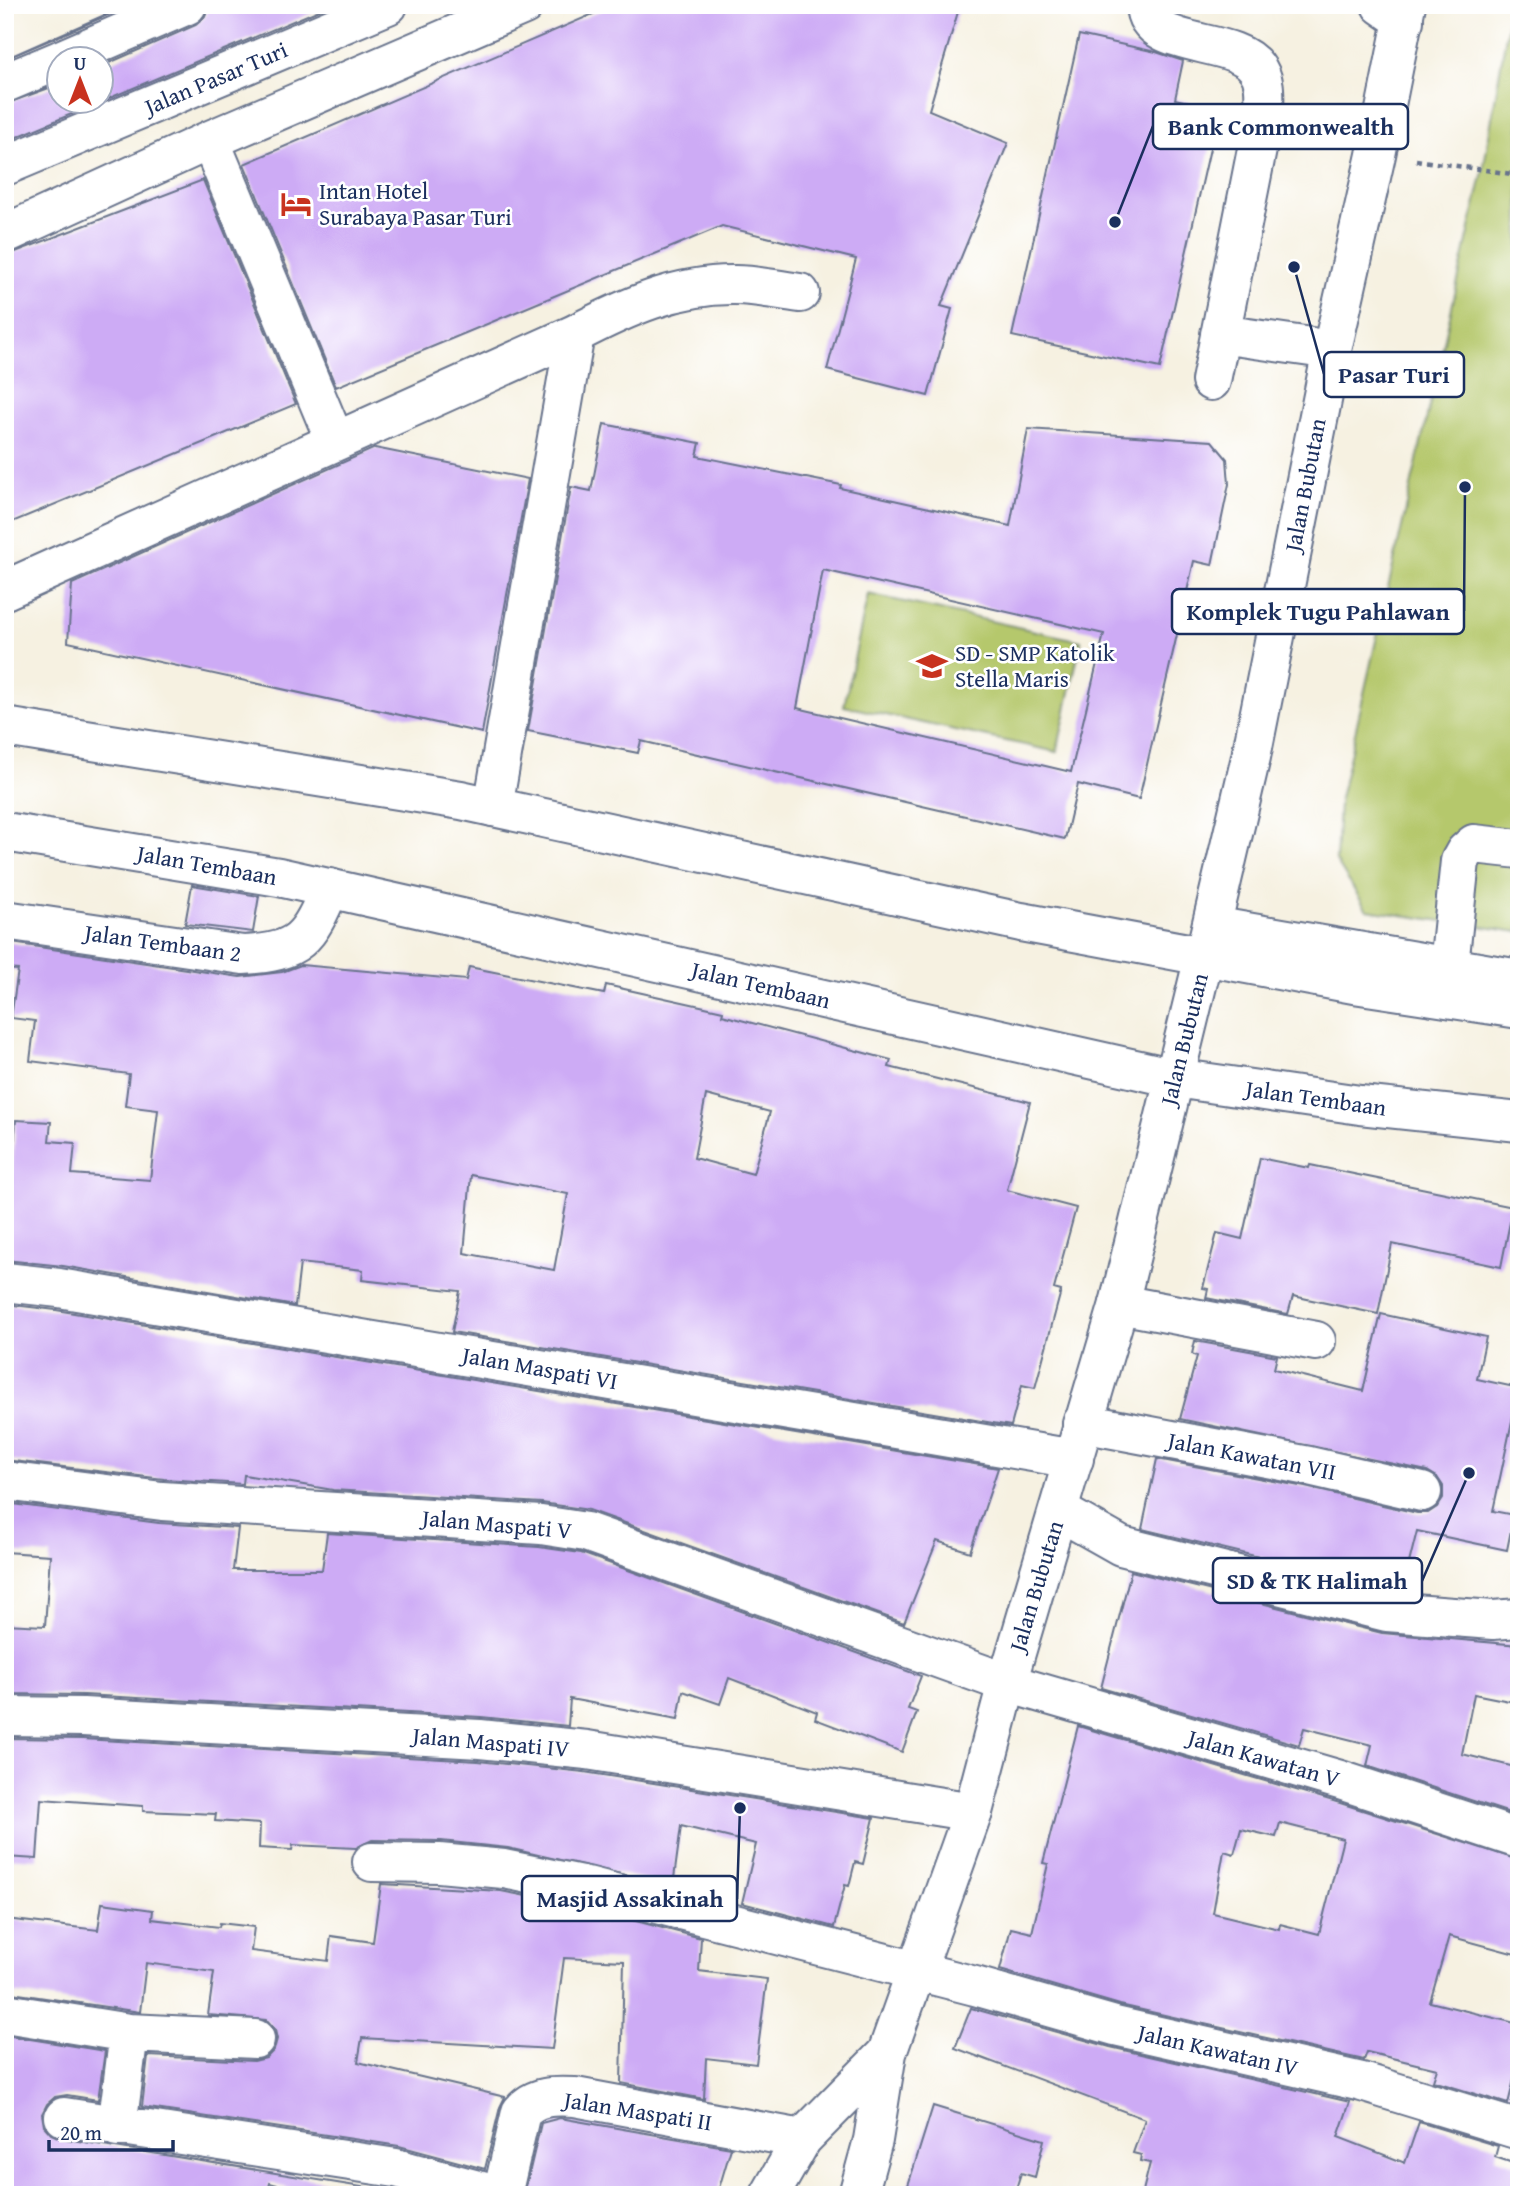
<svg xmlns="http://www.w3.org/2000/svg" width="1524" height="2200" font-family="'Gentium Book Plus',serif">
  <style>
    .green { fill: #b5c86c; stroke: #687c65; stroke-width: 2 }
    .building { fill: #cdabf5; fill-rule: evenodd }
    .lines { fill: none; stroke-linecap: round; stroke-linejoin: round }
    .minor-casing { stroke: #68738c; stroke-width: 42 }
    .major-casing { stroke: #68738c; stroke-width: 42 }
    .path { stroke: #68738c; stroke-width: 4.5; stroke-dasharray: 5 5; stroke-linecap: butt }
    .minor { stroke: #fff; stroke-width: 38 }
    .major { stroke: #fff; stroke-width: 38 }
    .labels { text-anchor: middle; stroke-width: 5; stroke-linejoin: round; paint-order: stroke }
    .street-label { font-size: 23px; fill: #1b2f5e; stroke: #fff }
    .poi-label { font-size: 23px; fill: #1b2f5e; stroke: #fff; text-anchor: start }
    .leader { fill: none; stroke: #1b2f5e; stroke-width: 2.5 }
    .callout-dot { fill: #1b2f5e; stroke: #fff; stroke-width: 2.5 }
    .callout { fill: #fff; stroke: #1b2f5e; stroke-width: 2.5 }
    .callout-label { font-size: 24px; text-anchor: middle; font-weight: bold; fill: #1b2f5e }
  </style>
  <rect width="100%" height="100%" fill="#fff"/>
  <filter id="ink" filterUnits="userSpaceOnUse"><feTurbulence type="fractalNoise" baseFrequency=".0143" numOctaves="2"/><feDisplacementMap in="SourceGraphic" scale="14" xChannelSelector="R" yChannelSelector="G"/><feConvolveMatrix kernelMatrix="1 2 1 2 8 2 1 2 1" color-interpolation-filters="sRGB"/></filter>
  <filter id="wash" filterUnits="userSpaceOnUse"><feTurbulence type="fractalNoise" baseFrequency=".00686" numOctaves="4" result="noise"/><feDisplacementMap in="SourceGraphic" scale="28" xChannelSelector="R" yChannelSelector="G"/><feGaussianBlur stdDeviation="1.57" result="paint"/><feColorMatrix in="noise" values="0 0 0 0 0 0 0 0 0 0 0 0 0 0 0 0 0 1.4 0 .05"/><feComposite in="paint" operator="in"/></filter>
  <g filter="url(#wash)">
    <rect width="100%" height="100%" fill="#f6f1e1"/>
    <!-- green -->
    <path class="green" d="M1511,5H1519V932L1367,910L1336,861L1339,803L1483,171Z
      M868,594L1081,641L1057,752L844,706Z"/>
    <g id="blocks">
      <!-- building -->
      <path class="building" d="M127,5H131L5,59Z
        M208,5H331L5,142V104L60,84V102H102V66L196,25L205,17Z
        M614,5H960L929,110L1008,143L941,306L952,309L928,396L827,370L856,259L722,226L336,387L244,164Z
        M1079,35L1156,52L1183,61L1175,99L1219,109L1160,368L1012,336Z
        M203,180L296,404L5,525V256Z
        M604,424L700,443L697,456L841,485L840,488L1010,526L1028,429L1212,441L1227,459L1229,484L1212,565L1194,561L1139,799L1078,784L1065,839L641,741L638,753L528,731L571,487L591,491ZM823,570L1104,634L1071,772L797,708Z
        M375,448L528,479L482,733L68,642L72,584Z
        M192,885L259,896L253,932L185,924Z
        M5,942L240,977L282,972L301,965L466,980L469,967L604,994L606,985L723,1011L722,1015L891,1060L889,1067L1030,1102L1007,1190L1076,1208L1054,1289L1061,1291L1035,1388L1022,1385L1011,1426L452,1332L460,1291L362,1280L363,1270L300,1263L295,1306L63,1266L5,1260L16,1120L51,1122L49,1141L75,1143L72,1174L150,1180L158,1110L125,1106L129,1074L30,1061L35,1021L11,1018L18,970L5,969ZM706,1095L770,1112L753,1174L694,1158ZM471,1175L568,1194L554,1270L464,1253Z
        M1260,1158L1309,1168L1310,1165L1513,1207L1501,1267L1392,1244L1378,1314L1293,1296L1288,1314L1206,1298L1208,1289L1203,1288L1217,1233L1242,1239Z
        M5,1304L56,1310L998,1468L970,1552L937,1541L904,1623L589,1510L542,1503L333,1490L244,1475L243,1484L164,1479L5,1460Z
        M1381,1314L1486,1337L1477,1379L1519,1388L1493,1511L1514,1515L1507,1550L1417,1531L1402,1591L1142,1529L1157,1459L1305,1487L1417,1513H1428L1437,1507L1443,1498V1486L1437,1477L1427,1471L1180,1419L1197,1356L1192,1354L1195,1341L1277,1356L1274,1369L1363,1391Z
        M5,1503L159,1523L238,1528L233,1570H322L327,1533L539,1547L581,1553L921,1676L908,1709L917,1712L902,1752L815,1719L817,1712L729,1678L720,1704L683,1691L678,1719L570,1699L568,1726L481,1717L84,1695L5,1694V1624L45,1626L50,1555L5,1552Z
        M1131,1571L1382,1633L1519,1645V1703L1474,1694L1462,1754L1519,1768V1816L1367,1766L1372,1745L1304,1728L1299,1745L1101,1688Z
        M1078,1726L1340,1803L1519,1860V1955L1449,1936L1430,2002L1519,2024V2059L1508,2104L1433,2081L1437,2069L1367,2052L1364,2060L1120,2005L1000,1970L1011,1928L1032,1933L1048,1864L1043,1863ZM1280,1823L1343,1839L1319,1934L1280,1924L1279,1929L1213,1913L1224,1851L1234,1854L1241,1829L1276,1837Z
        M5,1738L82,1739L478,1761L584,1772L874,1818L863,1864L855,1862L849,1886L845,1885L834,1927L742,1903L756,1844L681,1826L673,1886L508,1848L441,1841L372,1840L356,1848L293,1845L292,1850L259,1848L260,1824L215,1821L216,1814L143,1811V1806L41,1799L37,1859L5,1857Z
        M381,1884L501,1891L582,1907L701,1938L699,1971L767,1979L756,2064L706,2058L704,2099L621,2083L624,1961L564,1958L552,2049L362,2038L358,2062L505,2097L500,2107L485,2169L399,2146L142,2107L148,2056L254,2061L266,2058L274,2050L277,2039L275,2030L266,2020L208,2015L214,1972L146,1963L140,2012L5,1992V1919L98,1930L102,1903L153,1910L152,1919L219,1927L220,1923L254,1927L251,1951L328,1961L331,1936L373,1942Z
        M971,2008L1110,2047L1350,2102L1338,2137L1405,2163L1419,2122L1498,2146L1495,2157L1519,2165V2195H1142L1150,2163L1140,2161L1141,2155L1133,2153L1145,2119L955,2048Z
        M5,2035L105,2051L98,2100L67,2095L55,2097L47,2104L42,2114L44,2126L51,2134L60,2138L411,2195H313L270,2183L267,2195H5Z
        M933,2106L1044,2140L1035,2177L1021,2173L1014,2195H905Z
        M560,2118L731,2148L717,2195H524L541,2123Z"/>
    </g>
  </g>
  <g filter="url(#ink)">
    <use href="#blocks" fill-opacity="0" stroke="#68738c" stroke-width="2"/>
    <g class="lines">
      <!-- minor casing -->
      <g class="minor-casing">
        <path id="minor" d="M1145,5C1146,50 1234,36 1256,67C1267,81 1264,98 1264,114L1211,381
          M1381,5L1404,21
          M60,60L187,5
          M5,83L60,60
          M210,140L335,441
          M5,166L388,5
          M5,234L210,140L524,5
          M1220,334L1332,350
          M5,590L575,334C625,308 677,284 735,285C756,285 778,290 800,293
          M493,807L575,334
          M5,920L243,955C300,952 308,939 330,888
          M1212,926L1519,979
          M1446,994L1460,861L1465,852L1474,844L1519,849
          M5,1282L59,1288L1074,1459
          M1119,1304L1316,1341
          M1082,1423L1309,1466L1422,1492
          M5,1481L162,1501L541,1525L586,1532L1007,1683L1340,1780L1519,1839
          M1059,1511L1121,1546L1387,1612L1493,1620L1519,1618
          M5,1716L83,1717L480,1739L587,1750L973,1812
          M372,1862L439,1863L504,1869L587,1886L975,1986L1115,2026L1362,2082L1519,2130
          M5,2013L129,2033L255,2039
          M64,2117L396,2168L497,2195
          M117,2127L129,2033
          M502,2195L521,2112C535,2095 554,2096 575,2097L802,2139"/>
      </g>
      <!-- major casing -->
      <g class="major-casing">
        <path id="major" d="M5,727L461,800L1021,922L1354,984L1519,1009
          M5,832L279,877L1175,1078L1360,1105L1519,1122
          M770,2195L802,2139L887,2053L973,1812L1007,1683L1119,1304L1204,957L1251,757L1332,350L1376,155L1406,5
          M858,2195L873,2140L887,2053"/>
      </g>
      <!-- path -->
      <path class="path" d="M1416,160L1519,175"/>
      <!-- minor -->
      <use href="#minor" class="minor"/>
      <!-- major -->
      <use href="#major" class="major"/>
    </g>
  </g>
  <!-- icons -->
  <defs>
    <g id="hotel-bare" transform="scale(2.415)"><path d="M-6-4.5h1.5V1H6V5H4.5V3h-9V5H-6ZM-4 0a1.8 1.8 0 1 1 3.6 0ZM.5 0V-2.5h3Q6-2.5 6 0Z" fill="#c8321e" stroke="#fff" stroke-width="2.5" paint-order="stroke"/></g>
    <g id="school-bare" transform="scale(2.415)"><path d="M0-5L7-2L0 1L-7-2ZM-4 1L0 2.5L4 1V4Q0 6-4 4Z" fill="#c8321e" stroke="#fff" stroke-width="2.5" paint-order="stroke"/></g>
  </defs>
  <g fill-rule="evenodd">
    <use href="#hotel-bare" x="296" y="204"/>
    <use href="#school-bare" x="932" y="666"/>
  </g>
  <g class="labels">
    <!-- street labels -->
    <g class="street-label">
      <text transform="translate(216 78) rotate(-23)" y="8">Jalan Pasar Turi</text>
      <text transform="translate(1305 485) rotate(-79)" y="8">Jalan Bubutan</text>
      <text transform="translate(207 865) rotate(10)" y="8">Jalan Tembaan</text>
      <text transform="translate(163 943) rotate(8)" y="8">Jalan Tembaan 2</text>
      <text transform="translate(761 985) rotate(13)" y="8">Jalan Tembaan</text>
      <text transform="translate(1184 1039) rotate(-76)" y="8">Jalan Bubutan</text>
      <text transform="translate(1316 1098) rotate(8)" y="8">Jalan Tembaan</text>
      <text transform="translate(540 1368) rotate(10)" y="8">Jalan Maspati VI</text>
      <text transform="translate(1252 1456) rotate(11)" y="8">Jalan Kawatan VII</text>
      <text transform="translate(497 1524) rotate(5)" y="8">Jalan Maspati V</text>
      <text transform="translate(1036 1586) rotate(-73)" y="8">Jalan Bubutan</text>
      <text transform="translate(491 1742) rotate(5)" y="8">Jalan Maspati IV</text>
      <text transform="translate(1264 1758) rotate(16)" y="8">Jalan Kawatan V</text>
      <text transform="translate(1218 2050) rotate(13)" y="8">Jalan Kawatan IV</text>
      <text transform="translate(638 2111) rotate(9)" y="8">Jalan Maspati II</text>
    </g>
    <!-- poi labels -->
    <g class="poi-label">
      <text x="319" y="199">Intan Hotel<tspan x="319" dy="26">Surabaya Pasar Turi</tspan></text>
      <text x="955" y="661">SD - SMP Katolik<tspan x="955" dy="26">Stella Maris</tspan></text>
    </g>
  </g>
  <!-- callouts -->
  <path class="leader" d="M1115 222L1153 126M1294 267L1324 374M1465 487L1464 611M1469 1473L1422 1581M740 1808L737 1899"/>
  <g class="callout-dot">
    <circle cx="1115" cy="222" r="7"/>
    <circle cx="1294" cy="267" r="7"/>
    <circle cx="1465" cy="487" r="7"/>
    <circle cx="1469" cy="1473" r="7"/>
    <circle cx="740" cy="1808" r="7"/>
  </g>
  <g class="callout">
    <rect x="1153" y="104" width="255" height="45" rx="7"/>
    <rect x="1324" y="352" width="140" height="45" rx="7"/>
    <rect x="1172" y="589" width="292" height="45" rx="7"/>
    <rect x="1213" y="1558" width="209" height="45" rx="7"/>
    <rect x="522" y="1876" width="215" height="45" rx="7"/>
  </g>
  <g class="callout-label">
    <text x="1281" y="135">Bank Commonwealth</text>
    <text x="1394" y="383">Pasar Turi</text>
    <text x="1318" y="620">Komplek Tugu Pahlawan</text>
    <text x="1317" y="1589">SD &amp; TK Halimah</text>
    <text x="630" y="1907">Masjid Assakinah</text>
  </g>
  <!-- margin -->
  <rect width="1524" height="2200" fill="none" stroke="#fff" stroke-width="28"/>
  <!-- north arrow -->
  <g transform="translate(80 80)"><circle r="33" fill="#ffffff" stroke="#a4acbf" stroke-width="2"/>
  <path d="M0-5L12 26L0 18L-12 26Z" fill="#c8321e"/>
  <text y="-10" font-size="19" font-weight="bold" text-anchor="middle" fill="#1b2f5e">U</text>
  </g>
  <!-- scale -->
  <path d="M49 2140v10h124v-10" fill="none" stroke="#1b2f5e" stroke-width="3.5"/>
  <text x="60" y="2140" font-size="21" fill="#1b2f5e" stroke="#ffffff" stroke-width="5" paint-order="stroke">20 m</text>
</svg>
